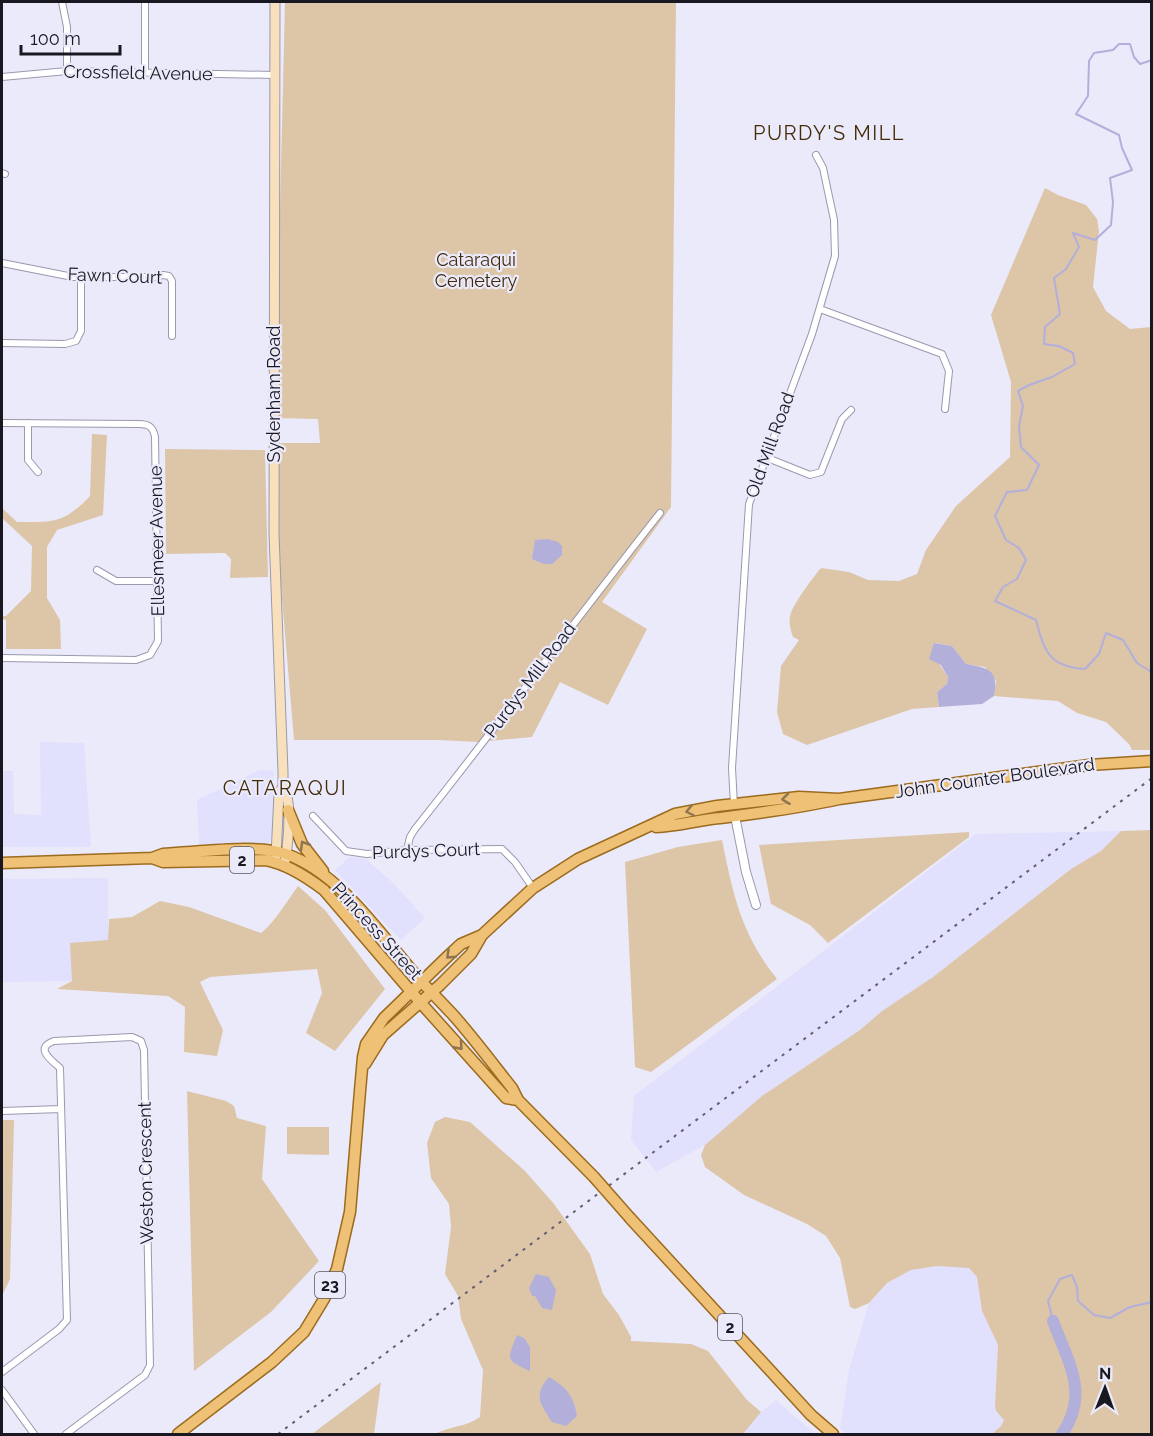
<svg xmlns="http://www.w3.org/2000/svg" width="1153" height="1436" font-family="Raleway,sans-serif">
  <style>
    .built { fill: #e1e0fd }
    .green { fill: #ddc5a8 }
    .water { fill: #b2afdb }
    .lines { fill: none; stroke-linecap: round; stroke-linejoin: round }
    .stream { stroke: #b2afdb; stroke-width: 2 }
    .river { stroke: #b2afdb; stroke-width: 12 }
    .minor-casing { stroke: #9a99ad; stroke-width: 8 }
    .tertiary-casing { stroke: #9a99ad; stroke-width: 10 }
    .secondary-casing { stroke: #9a99ad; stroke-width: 11 }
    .primary-casing { stroke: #9c6b1d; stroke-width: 13 }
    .minor { stroke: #fff; stroke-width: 6 }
    .tertiary { stroke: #fff; stroke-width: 8 }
    .secondary { stroke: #f7e0bb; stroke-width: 9 }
    .primary { stroke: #eec177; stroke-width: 10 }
    .rail { stroke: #605f6a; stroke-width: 2; stroke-dasharray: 3 6; stroke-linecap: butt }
    .primary-bridge-casing { stroke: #9c6b1d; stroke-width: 13; stroke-linecap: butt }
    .primary-bridge { stroke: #eec177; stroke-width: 10 }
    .oneway { stroke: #8e7550 }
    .labels { text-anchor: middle; stroke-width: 4.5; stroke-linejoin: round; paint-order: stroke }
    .shield { fill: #ebeafb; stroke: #585762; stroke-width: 1.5 }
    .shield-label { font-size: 16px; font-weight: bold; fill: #191820 }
    .street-label { font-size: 18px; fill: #191820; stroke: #ebeafb }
    .park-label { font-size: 18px; fill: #402a0a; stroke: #ebeafb }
    .neighbourhood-label { font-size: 20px; letter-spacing: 1.5px; fill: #442c08; stroke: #ebeafb }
  </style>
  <rect width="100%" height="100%" fill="#ebeafb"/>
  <!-- built -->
  <path class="built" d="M40,742L84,743L91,847H2V771H13L14,814L41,815Z
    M260,770L274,771L272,838L269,843L199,844L197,800Z
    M1121,831L1101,851L1071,869L933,977L882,1011L860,1030L762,1096L705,1145L656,1172L631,1140L634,1096L976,834Z
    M350,857L366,859L394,884L425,918L401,940L335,870Z
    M108,878V940L72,981L2,982V879Z
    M937,1266L969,1267L977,1277L982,1311L998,1345L995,1405L996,1412L1004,1420L1001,1426L992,1434H848L840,1429L849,1370L869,1303L887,1283L911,1270Z
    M776,1400L815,1434H743L761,1412Z"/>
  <!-- green -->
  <path class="green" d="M285,2H676L671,507L602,602L647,629L608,705L560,682L532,737L478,742L438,740H294L277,539L275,443H320L318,419L275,418Z
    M1045,188L1058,195L1086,205L1097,219L1099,231L1093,287L1106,311L1130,329L1151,327V750H1132L1129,744L1106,722L1077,713L1058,701L994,696L996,681L985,667L966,664L952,646L935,643L940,665L948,677L947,684L937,692L939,707L912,709L807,745L783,734L777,712L781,666L799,640L793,637C790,629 788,621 791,613C794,603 814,576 821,568L849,572L868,580L899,581L917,574L926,550L956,506L1010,457L1011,382L991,315Z
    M92,434L107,435L103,515L57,530L47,547V598L60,620L61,649H6V620L2,619V616H6L31,591L32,546L2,518V508L17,522C54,522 63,524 90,496Z
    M165,449L265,450L268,577L230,578L231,559L225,553L166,554Z
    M1151,830V1434H992L1001,1426L1004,1420L996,1411L995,1405L998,1345L982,1311L977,1277L969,1268L937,1266L911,1270L887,1283L869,1303L855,1309L850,1307L840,1258L826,1236L807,1224L744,1195L705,1167L701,1155L705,1145L762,1096L860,1030L882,1011L933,977L1071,869L1101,851L1121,831Z
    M969,832V837L828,943L810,925L771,904L759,845Z
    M722,840C733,894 741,934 777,979L651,1072L635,1067L625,862L678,847Z
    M298,886L325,910L385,989L335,1051L306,1033L322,993L317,969L210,977L200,982L223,1030L217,1056L184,1052L185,1007L168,996L57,989L72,981L70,943L108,940L109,919L132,917L160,901L189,907L261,933C275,922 287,901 298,886Z
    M187,1091L226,1101L234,1106L237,1118L266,1126L262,1179L319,1261L271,1312L194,1371Z
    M445,1117L470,1122L525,1171L554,1204L590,1254L603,1294L619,1315L631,1337V1341L691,1344L708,1351L747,1400L761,1412L743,1434H435C449,1426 467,1427 480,1417L483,1370L461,1319L458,1296L445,1274L451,1227L449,1204L431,1178L427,1143L435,1122Z
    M2,1120H14L10,1279L2,1296Z
    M287,1127H329V1155L287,1154Z
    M381,1382L374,1434H312Z"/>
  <!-- water -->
  <path class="water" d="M548,539L558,542L562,546V555L552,564H544L532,559L535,540Z
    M934,643L952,646L966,664C989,668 999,670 994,696L982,704L939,707L937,692L947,684L948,677L941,665L929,659Z
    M536,1274L549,1277L556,1290L552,1310L542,1308L535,1296H532L529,1288Z
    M517,1335L524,1338L530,1347V1371C505,1360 507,1360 517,1335Z
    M549,1377C567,1387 574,1397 577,1416L566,1426L552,1422C540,1404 533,1395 549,1377Z"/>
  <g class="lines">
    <!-- stream -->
    <path class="stream" d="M1152,60L1140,64L1134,57L1130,44H1119L1113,50L1094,53L1089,61L1088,96L1076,114L1119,135L1122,148L1132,170L1110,178L1113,202L1111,225L1095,240L1073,233L1079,247L1066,269L1054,278L1060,314L1045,327L1044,344L1059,346L1073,353L1075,364L1052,377L1029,385L1018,391L1023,406L1019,426L1021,447L1039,465L1027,490L1007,492L995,516L1006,540L1019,548L1026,560L1017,579L1003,587L995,601L1036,620C1044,651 1049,667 1085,669L1099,654L1106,633L1123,640L1137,663L1150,671L1152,675
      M1053,1321L1048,1301L1060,1279L1072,1275L1077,1287L1078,1301L1094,1315L1110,1318L1130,1307L1152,1302"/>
    <!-- river -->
    <path class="river" d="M1053,1321C1068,1362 1090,1394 1062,1434"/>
    <!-- minor casing -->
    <g class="minor-casing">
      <path id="minor" d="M62,2L67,27V71
        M145,73V2
        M2,77L67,71L274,75
        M2,173L5,174
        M2,263L73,277H154L163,275L169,276L172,281V336
        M820,309L942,354L949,371L945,409
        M2,343L65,344L76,341L81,331V277
        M2,423L139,424C149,424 153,427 155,437L158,641L150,655L136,660L2,658
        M28,423V460L38,472
        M765,457L810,475L821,472L842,419L851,410
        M97,570L116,581H157
        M734,805L732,768L749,504L812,334L835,256L834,220L823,168L816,155
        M313,816L346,851L367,854L407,850L502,849L515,862L533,888
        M407,850L410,837L415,829C498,725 577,618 660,513
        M2,1111L61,1109
        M2,1372L59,1329L67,1320L60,1068C51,1060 34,1048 54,1041L132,1037L141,1041L144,1050L150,1365L145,1375L66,1434
        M2,1390L34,1434"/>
    </g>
    <!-- tertiary casing -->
    <g class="tertiary-casing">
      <path id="tertiary" d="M735,816L746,872L756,905"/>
    </g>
    <!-- secondary casing -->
    <g class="secondary-casing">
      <path id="secondary" d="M275,2L274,534L283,772V786L279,793L276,856
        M283,786C293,801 288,848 284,865"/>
    </g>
    <!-- primary casing -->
    <g class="primary-casing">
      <path id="primary" d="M288,810L302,844L323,871
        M656,827C678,826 698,820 720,818C760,813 799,808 839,799L1089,765L1152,761
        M152,858L163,862L266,860C287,864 307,877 324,890L420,1002L506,1098L518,1100
        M2,863L152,858L163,854C194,852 259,844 286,854C342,874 382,937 420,980C432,993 444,1005 455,1017C475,1040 493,1064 512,1088L518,1100L594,1177
        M365,1064L383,1035L440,985L471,954L482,935L533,888L578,859L675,814L717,806L799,797L839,799
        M630,1218L811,1415L833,1434
        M178,1434L272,1362L304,1332L324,1299L337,1269L350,1212L360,1091L363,1057L366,1044L384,1018L447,957L461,944L482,935"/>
    </g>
    <!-- minor -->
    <use href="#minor" class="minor"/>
    <!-- tertiary -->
    <use href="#tertiary" class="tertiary"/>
    <!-- secondary -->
    <use href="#secondary" class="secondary"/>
    <!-- primary -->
    <use href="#primary" class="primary"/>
    <!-- rail -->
    <path class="rail" d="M278,1434L1152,778"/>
    <!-- primary-bridge casing -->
    <g class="primary-bridge-casing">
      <path id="primary-bridge" d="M594,1177L630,1218"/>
    </g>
    <!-- primary-bridge -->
    <use href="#primary-bridge" class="primary-bridge"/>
  </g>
  <!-- one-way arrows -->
  <defs><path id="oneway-chevron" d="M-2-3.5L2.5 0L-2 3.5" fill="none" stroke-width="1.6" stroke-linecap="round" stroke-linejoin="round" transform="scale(1.5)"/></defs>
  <g class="oneway">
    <use href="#oneway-chevron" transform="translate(786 799) rotate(173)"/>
    <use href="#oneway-chevron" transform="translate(690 811) rotate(168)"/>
    <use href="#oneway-chevron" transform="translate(304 845) rotate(-121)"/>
    <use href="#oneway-chevron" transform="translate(450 955) rotate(137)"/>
    <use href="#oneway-chevron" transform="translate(459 1046) rotate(48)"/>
  </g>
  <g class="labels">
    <!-- shield labels -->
    <g class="shield">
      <rect x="230" y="847" width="24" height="26" rx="4.5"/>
      <rect x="315" y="1272" width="30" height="26" rx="4.5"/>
      <rect x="718" y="1314" width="24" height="26" rx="4.5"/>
    </g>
    <g class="shield-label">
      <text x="242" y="866">2</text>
      <text x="330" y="1291">23</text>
      <text x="730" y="1333">2</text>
    </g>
    <!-- street labels -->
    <g class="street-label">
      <text transform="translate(138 73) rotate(1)" y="6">Crossfield Avenue</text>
      <text transform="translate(115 276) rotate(2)" y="6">Fawn Court</text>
      <text transform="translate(274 394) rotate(-90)" y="6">Sydenham Road</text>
      <text transform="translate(770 445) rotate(-70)" y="6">Old Mill Road</text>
      <text transform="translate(157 541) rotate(-91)" y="6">Ellesmeer Avenue</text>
      <text transform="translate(530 680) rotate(-53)" y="6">Purdys Mill Road</text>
      <text transform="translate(995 778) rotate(-8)" y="6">John Counter Boulevard</text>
      <text transform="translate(426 851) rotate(-2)" y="6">Purdys Court</text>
      <text transform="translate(377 931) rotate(48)" y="6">Princess Street</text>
      <text transform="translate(146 1173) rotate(-91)" y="6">Weston Crescent</text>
    </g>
    <!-- park labels -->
    <g class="park-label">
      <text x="476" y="266">Cataraqui<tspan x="476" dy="21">Cemetery</tspan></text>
    </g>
    <!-- neighbourhood labels -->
    <g class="neighbourhood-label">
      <text x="829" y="140">PURDY'S MILL</text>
      <text x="285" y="795">CATARAQUI</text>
    </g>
  </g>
  <!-- border -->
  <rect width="1153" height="1436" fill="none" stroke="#191820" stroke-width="6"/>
  <!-- north arrow -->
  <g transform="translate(1105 1388) rotate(1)" stroke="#ebeafb" stroke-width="4.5" paint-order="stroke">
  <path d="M0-4.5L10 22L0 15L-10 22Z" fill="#191820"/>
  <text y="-9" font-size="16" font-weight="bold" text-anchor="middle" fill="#191820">N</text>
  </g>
  <!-- scale -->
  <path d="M21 45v9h99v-9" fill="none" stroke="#191820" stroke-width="3"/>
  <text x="30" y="45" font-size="18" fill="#191820" stroke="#ebeafb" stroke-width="4.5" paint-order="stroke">100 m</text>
</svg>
